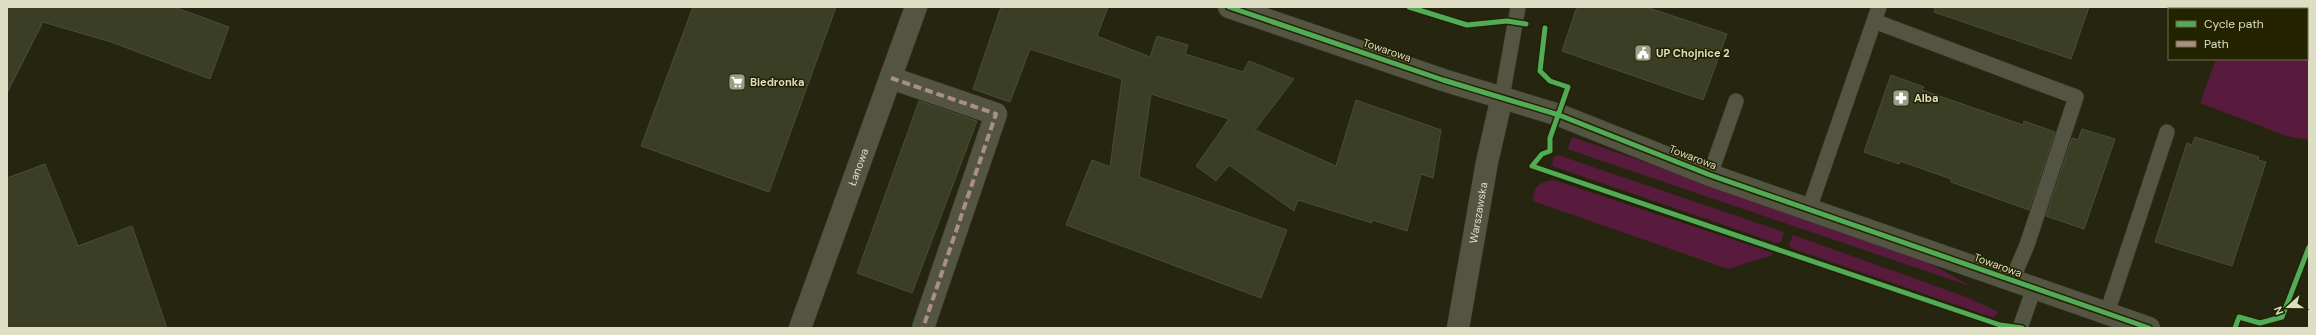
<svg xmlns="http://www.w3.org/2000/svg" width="2316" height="335" font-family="'DM Sans',sans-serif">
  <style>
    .green { fill: #591b3d }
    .building { fill: #393e25; stroke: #4a4d3b }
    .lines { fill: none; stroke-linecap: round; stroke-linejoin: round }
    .service-casing { stroke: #404030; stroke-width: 16 }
    .minor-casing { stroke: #404030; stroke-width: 23 }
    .tertiary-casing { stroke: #404030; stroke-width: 23 }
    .service { stroke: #545442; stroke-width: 15 }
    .minor { stroke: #545442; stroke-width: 22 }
    .tertiary { stroke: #545442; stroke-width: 22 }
    .quiet { stroke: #ac8f84; stroke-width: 4; stroke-dasharray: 8 4; stroke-linecap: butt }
    .cycleway-casing { stroke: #232300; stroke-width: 8 }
    .cycleway { stroke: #51ab58; stroke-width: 5 }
    .labels { text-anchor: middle; stroke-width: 3; stroke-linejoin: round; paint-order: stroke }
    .street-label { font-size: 11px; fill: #dedec5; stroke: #232300 }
    .poi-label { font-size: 11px; font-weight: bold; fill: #dedec5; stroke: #232300; text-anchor: start }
  </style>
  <rect width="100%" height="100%" fill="#252510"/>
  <!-- green -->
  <path class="green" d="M2234,7H2309V140L2287,136L2200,103L2216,59H2307V9H2233Z
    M1572,137L1912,254L1973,287L1570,150L1568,148Z
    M1558,155L1784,232L1781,242L1776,243L1555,167L1552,165L1554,157Z
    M1554,180L1773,253L1772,255L1728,269L1533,201C1534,186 1539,182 1554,180Z
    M1793,235L1969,298L1998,312L1994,318L1791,248L1789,244Z"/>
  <!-- building -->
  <path class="building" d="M7,7H174L229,27L210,79L111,42L43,22L7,93Z
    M693,7H836L769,192L641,146Z
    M1001,7H1108L1097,36L1150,57L1157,36L1188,45L1185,54L1243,72L1249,61L1294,79L1255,130L1336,166L1356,100L1441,130L1433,178L1421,174L1407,231L1372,220V223L1298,200L1294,211L1229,165L1216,181L1196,166L1229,119L1151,94L1139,177L1287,230L1261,298L1066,225L1092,160L1110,167L1122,79L1030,49L1010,102L973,89Z
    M1577,7H1646L1727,34L1703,100L1562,51Z
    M1935,7H2089L2071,59L1934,12Z
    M1891,75L1924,87L1922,90L2023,125L2024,121L2055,132L2029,210L1951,182V179L1900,161L1899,164L1864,152Z
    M919,101L977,121L912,293L857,273Z
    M2082,129L2115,139L2084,229L2046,216L2072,138L2078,140Z
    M2195,137L2259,157L2258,160L2266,162L2232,266L2155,242L2187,143L2192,145Z
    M45,164L78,246L132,226L167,328H7V178Z"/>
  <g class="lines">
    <!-- service casing -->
    <g class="service-casing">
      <path id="service" d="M1874,21L2076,97L2027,245L2012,280
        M1502,97L1518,7
        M1710,175L1736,101
        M1809,209L1879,7
        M2107,313L2167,132
        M2020,328L2034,288"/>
    </g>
    <!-- minor casing -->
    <g class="minor-casing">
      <g id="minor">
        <path d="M891,78L996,114L923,328"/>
        <path id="s1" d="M800,328L916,7"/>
        <path id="s2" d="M1458,328L1487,162L1502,97"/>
      </g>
    </g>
    <!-- tertiary casing -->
    <g class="tertiary-casing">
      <path id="tertiary" d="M1229,7L1443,80L1559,115L1710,175L2149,328"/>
    </g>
    <!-- service -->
    <use href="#service" class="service"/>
    <!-- minor -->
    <use href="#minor" class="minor"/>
    <!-- tertiary -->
    <use href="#tertiary" class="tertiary"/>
    <!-- quiet -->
    <path class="quiet" d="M891,78L996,114L923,328"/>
    <!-- cycleway casing -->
    <g class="cycleway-casing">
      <path id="cycleway" d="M1229,7L1443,80L1559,115L1710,175L2149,328
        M1409,7L1467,25L1507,21L1526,24
        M1545,28L1540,71L1550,81L1568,87L1550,138V151L1542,154L1532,166L2000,325L2022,328
        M2235,328L2239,317L2260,323L2282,317L2309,247"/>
    </g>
    <!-- cycleway -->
    <use href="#cycleway" class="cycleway"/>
  </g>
  <!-- icons -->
  <defs>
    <g id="civic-square" transform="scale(0.9)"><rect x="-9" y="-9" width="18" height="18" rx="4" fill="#9d9d86" stroke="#232300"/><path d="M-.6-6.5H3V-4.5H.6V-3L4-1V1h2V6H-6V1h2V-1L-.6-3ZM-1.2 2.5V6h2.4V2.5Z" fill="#fff"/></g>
    <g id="supermarket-square" transform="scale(0.9)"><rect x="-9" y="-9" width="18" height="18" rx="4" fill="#9d9d86" stroke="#232300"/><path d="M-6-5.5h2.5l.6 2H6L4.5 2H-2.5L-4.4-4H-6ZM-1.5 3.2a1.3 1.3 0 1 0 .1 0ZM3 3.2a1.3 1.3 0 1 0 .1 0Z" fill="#fff"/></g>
    <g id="pharmacy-square" transform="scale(0.9)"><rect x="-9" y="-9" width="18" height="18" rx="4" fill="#9d9d86" stroke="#232300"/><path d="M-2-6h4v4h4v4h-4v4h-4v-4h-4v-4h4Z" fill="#fff"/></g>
  </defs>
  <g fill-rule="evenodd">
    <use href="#civic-square" x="1643" y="53"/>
    <use href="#supermarket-square" x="737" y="82"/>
    <use href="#pharmacy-square" x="1901" y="98"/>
  </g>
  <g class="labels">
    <!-- street labels -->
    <g class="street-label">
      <text transform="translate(1387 50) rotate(19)" y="4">Towarowa</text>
      <text transform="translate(1693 157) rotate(21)" y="4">Towarowa</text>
      <text dy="4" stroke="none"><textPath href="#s1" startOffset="171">Łanowa</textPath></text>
      <text dy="4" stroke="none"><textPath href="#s2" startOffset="117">Warszawska</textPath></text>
      <text transform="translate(1998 265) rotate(20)" y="4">Towarowa</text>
    </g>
    <!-- poi labels -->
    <g class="poi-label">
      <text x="1656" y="57">UP Chojnice 2</text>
      <text x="750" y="86">Biedronka</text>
      <text x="1914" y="102">Alba</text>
    </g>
  </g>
  <!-- border -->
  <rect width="2316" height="335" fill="none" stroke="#dedec5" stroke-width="16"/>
  <!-- legend -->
  <rect x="2168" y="8" width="140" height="52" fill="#232300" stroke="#6e6e4f"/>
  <rect x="2176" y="21" width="20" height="6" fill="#51ab58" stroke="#6e6e4f"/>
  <text x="2204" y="28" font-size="12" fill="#dedec5">Cycle path</text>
  <rect x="2176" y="41" width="20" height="6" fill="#ac8f84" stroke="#6e6e4f"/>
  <text x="2204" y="48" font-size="12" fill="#dedec5">Path</text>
  <!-- north arrow -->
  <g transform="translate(2288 307) rotate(249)" stroke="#232300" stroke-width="3" paint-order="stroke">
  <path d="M0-3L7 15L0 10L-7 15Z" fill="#dedec5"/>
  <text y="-6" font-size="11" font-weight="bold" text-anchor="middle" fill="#dedec5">N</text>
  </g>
</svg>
